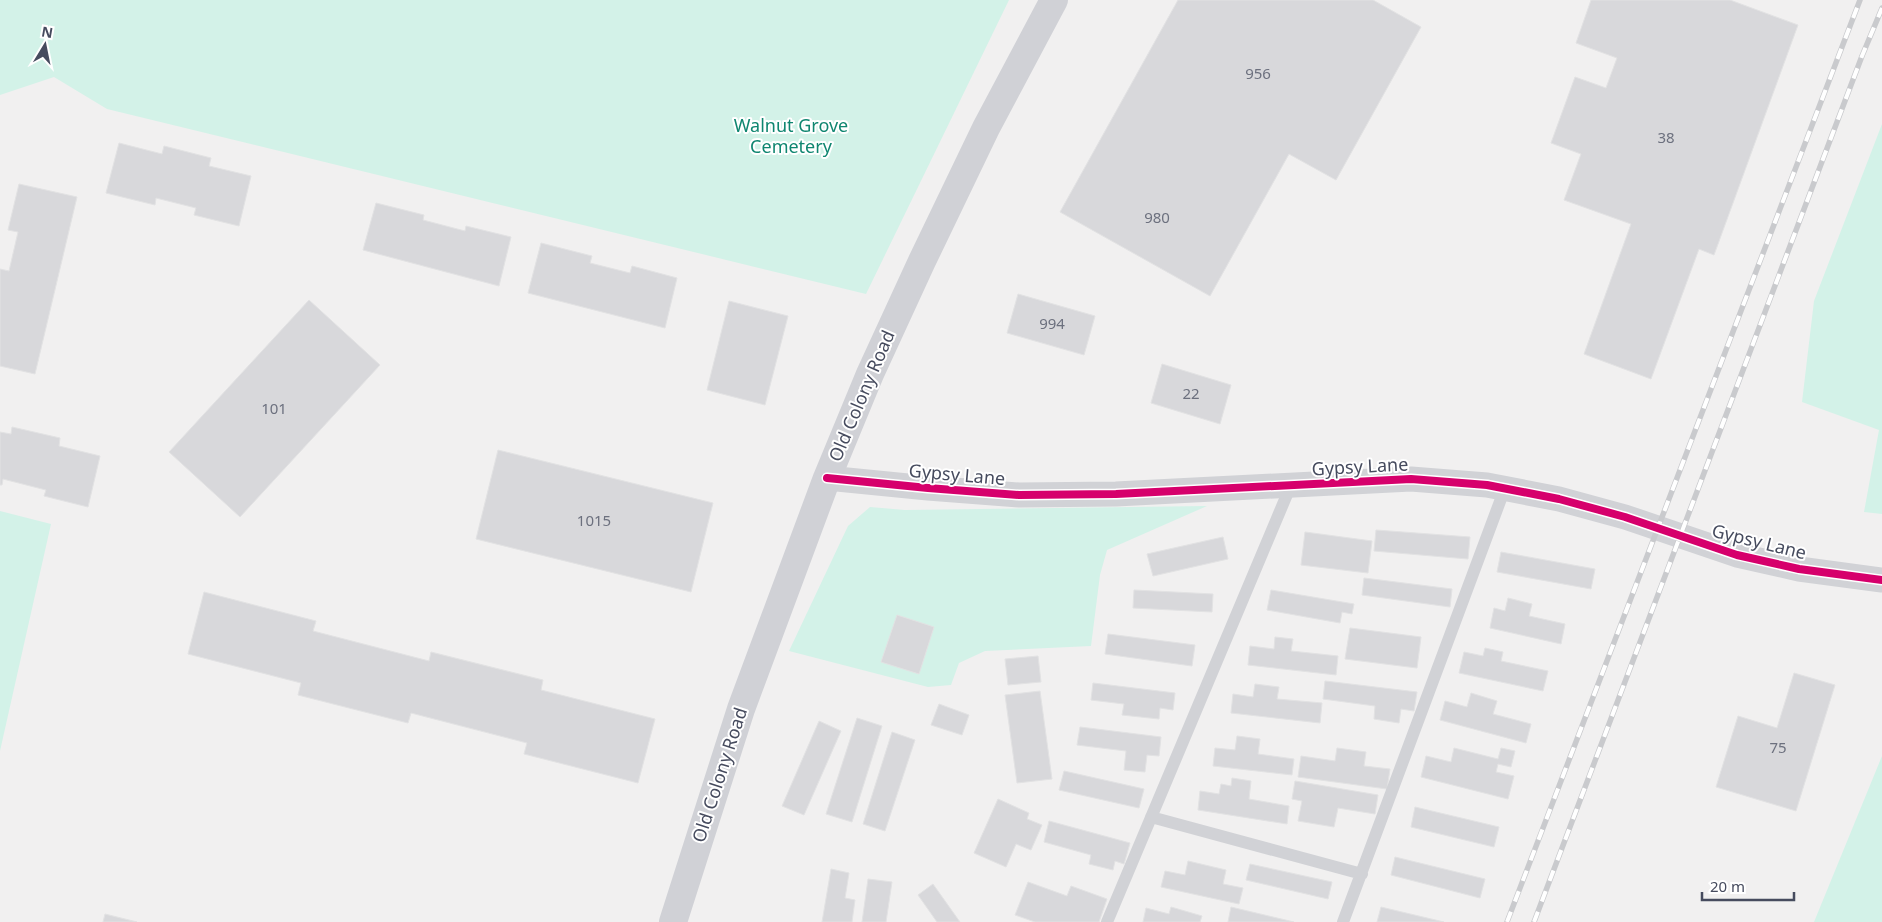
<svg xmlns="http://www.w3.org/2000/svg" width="1882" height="922" font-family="'Noto Sans',sans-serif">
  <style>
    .green { fill: #d3f2e8 }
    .building { fill: #d8d8db; stroke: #e2e2e3 }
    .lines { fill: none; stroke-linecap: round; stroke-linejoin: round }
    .lane { stroke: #d1d2d6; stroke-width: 12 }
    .street { stroke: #d1d2d6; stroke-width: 25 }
    .secondary { stroke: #d0d1d6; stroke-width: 28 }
    .rail-casing { stroke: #c9cacd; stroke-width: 5.5 }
    .rail { stroke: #fff; stroke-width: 4; stroke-dasharray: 11; stroke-linecap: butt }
    .cycleway-casing { stroke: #fff; stroke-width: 11 }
    .cycleway { stroke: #d6006c; stroke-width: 8 }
    .labels { text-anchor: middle; stroke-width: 4; stroke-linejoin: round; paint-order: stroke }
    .number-label { font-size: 15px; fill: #6c707e }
    .park-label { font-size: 18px; fill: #0f8670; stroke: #fff }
    .street-label { font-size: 18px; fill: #464b5e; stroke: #fff }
  </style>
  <rect width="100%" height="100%" fill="#f1f0f0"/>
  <!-- green -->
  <path class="green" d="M0,0H1009L866,294L107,109L54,77L0,95Z
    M1882,124V514L1864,512L1879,430L1802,402L1814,301Z
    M1207,506L1107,550L1100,575L1091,646L985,651L959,663L951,685L928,687L789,651L848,526L870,507L905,510Z
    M0,511L51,524L0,751Z
    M1882,756V922H1814Z"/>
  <!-- building -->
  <path class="building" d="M1178,0H1373L1421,27L1336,180L1289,154L1210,296L1060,212Z
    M1591,0H1730L1798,25L1714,255L1699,249L1651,379L1584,354L1631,224L1564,200L1581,154L1551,143L1575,77L1606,88L1617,58L1576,43Z
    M119,143L162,154L164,146L211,158L209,166L251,176L239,226L194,215L196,208L156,198L155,205L106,193Z
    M19,184L77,197L35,374L0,366V269L9,271L18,232L8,230Z
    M376,203L424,215L423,220L465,231L466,226L511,237L499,286L363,250Z
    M541,243L592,256L590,263L630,273L632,266L677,278L665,328L528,293Z
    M1018,294L1095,316L1084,355L1007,333Z
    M309,300L380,365L240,517L169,452Z
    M729,301L788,316L765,405L707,390Z
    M1162,364L1231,385L1220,424L1151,403Z
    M12,427L60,438L59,446L100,456L88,507L44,496L46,490L3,479L2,485H0V432L11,434Z
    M498,450L713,503L691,592L476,539Z
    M1376,530L1470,537L1468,559L1374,551Z
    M1305,532L1372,541L1368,573L1301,565Z
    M1223,537L1228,559L1153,576L1147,554Z
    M1501,552L1595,569L1591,589L1497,572Z
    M1364,578L1452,589L1450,607L1362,595Z
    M1134,590L1213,594L1212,612L1133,608Z
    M1271,590L1354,604L1352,614L1342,612L1340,623L1267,610Z
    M204,592L316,621L313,631L429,661L431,652L543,680L541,690L655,719L638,783L524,754L527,743L411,713L408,723L298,695L301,683L188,654Z
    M1508,598L1532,604L1529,616L1565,624L1561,644L1490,628L1494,608L1505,611Z
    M897,615L934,627L919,674L881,662Z
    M1350,628L1421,637L1417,668L1345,659Z
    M1108,634L1195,645L1192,666L1105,654Z
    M1275,637L1293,639L1291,651L1338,656L1336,675L1248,665L1250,646L1274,649Z
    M1485,648L1503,652L1501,661L1548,671L1543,691L1459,673L1464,652L1483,656Z
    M1038,656L1041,682L1008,685L1005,659Z
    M1794,673L1835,685L1796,811L1716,787L1738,716L1777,728Z
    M1325,681L1417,692L1414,711L1401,709L1399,723L1374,719L1375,706L1323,699Z
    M1093,683L1175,693L1173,710L1160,708L1159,719L1122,715L1124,704L1091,700Z
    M1255,684L1279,687L1277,699L1322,703L1320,723L1231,713L1233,694L1253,697Z
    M1040,691L1052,779L1017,783L1005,695Z
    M1471,693L1497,701L1493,714L1531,724L1526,743L1440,720L1445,701L1467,707Z
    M939,704L969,715L962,735L931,725Z
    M857,718L882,726L852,822L826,814Z
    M819,721L841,731L804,815L782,806Z
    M1080,727L1161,737L1159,756L1147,755L1145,772L1124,770L1126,751L1077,745Z
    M892,732L915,740L885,831L863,824Z
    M1237,736L1260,739L1258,754L1294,759L1292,775L1213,766L1215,748L1235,750Z
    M1337,748L1366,752L1364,766L1390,769L1387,789L1298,777L1301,756L1335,761Z
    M1454,748L1498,759L1501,748L1515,751L1511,767L1498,764L1496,772L1514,776L1508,799L1421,777L1426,756L1451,762Z
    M1064,771L1144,789L1139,808L1059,790Z
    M1232,778L1251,781L1249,799L1289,806L1287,824L1198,810L1200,791L1219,794L1221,784L1231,786Z
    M1295,781L1378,795L1375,814L1338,808L1334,827L1298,821L1302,801L1292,799Z
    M998,799L1029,813L1027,819L1042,825L1031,850L1016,844L1006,867L974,853Z
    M1415,807L1499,827L1494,847L1411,827Z
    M1049,821L1130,843L1124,864L1115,861L1113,870L1089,864L1091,855L1044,842Z
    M1395,857L1485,879L1480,898L1391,875Z
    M1188,861L1226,870L1223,884L1243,888L1239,904L1161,887L1165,871L1185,875Z
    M1250,864L1332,882L1328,899L1246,880Z
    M831,869L849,873L845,898L855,900L852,922H822Z
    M868,879L892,882L886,922H862Z
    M1028,882L1067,896L1071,886L1107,899L1099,922H1035L1015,915Z
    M933,884L960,922H937L918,895Z
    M1171,907L1202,916L1200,922H1143L1146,908L1169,914Z
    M1231,907L1294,922H1228Z
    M1381,907L1444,922H1377Z
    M105,914L137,922H103Z"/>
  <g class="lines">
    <!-- lane -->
    <path class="lane" d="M1151,817L1362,874
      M1107,922L1291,485
      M1343,922L1505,488"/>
    <!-- street -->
    <path class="street" d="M827,478L928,488L1019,495L1116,494L1411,479L1487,485L1559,499L1625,517L1737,555L1799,569L1882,580"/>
    <!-- secondary -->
    <path class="secondary" d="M673,922L741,709L827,478L870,374L922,261L986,128L1054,0"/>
    <!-- rail casing -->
    <g class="rail-casing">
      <path id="rail" d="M1507,922L1860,0
        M1534,922L1862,56L1882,8"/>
    </g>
    <!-- rail -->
    <use href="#rail" class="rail"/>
    <!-- cycleway casing -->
    <g class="cycleway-casing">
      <path id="cycleway" d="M827,478L928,488L1019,495L1116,494L1411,479L1487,485L1559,499L1625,517L1737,555L1799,569L1882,580"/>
    </g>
    <!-- cycleway -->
    <use href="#cycleway" class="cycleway"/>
  </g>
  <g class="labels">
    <!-- number labels -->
    <g class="number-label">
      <text x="1258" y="79">956</text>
      <text x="1666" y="143">38</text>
      <text x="1157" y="223">980</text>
      <text x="1052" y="329">994</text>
      <text x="1191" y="399">22</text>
      <text x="274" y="414">101</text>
      <text x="594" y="526">1015</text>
      <text x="1778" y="753">75</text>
    </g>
    <!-- park labels -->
    <g class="park-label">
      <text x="791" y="132">Walnut Grove<tspan x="791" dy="21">Cemetery</tspan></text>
    </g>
    <!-- street labels -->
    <g class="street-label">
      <text transform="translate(862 396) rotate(-67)" y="6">Old Colony Road</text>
      <text transform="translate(1360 467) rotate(-3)" y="6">Gypsy Lane</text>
      <text transform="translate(957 475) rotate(5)" y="6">Gypsy Lane</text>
      <text transform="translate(1759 542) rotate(14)" y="6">Gypsy Lane</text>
      <text transform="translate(720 775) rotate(-72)" y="6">Old Colony Road</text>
    </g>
  </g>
  <!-- north arrow -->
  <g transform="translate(45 45) rotate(10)" stroke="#ffffff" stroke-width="4" paint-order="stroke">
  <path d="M0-4L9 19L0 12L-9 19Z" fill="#464b5e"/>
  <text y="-8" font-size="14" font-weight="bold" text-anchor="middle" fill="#464b5e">N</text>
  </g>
  <!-- scale -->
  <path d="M1702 892v8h92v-8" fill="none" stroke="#464b5e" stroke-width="2.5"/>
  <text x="1710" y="892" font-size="15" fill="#464b5e" stroke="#ffffff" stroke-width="4" paint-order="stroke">20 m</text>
</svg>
